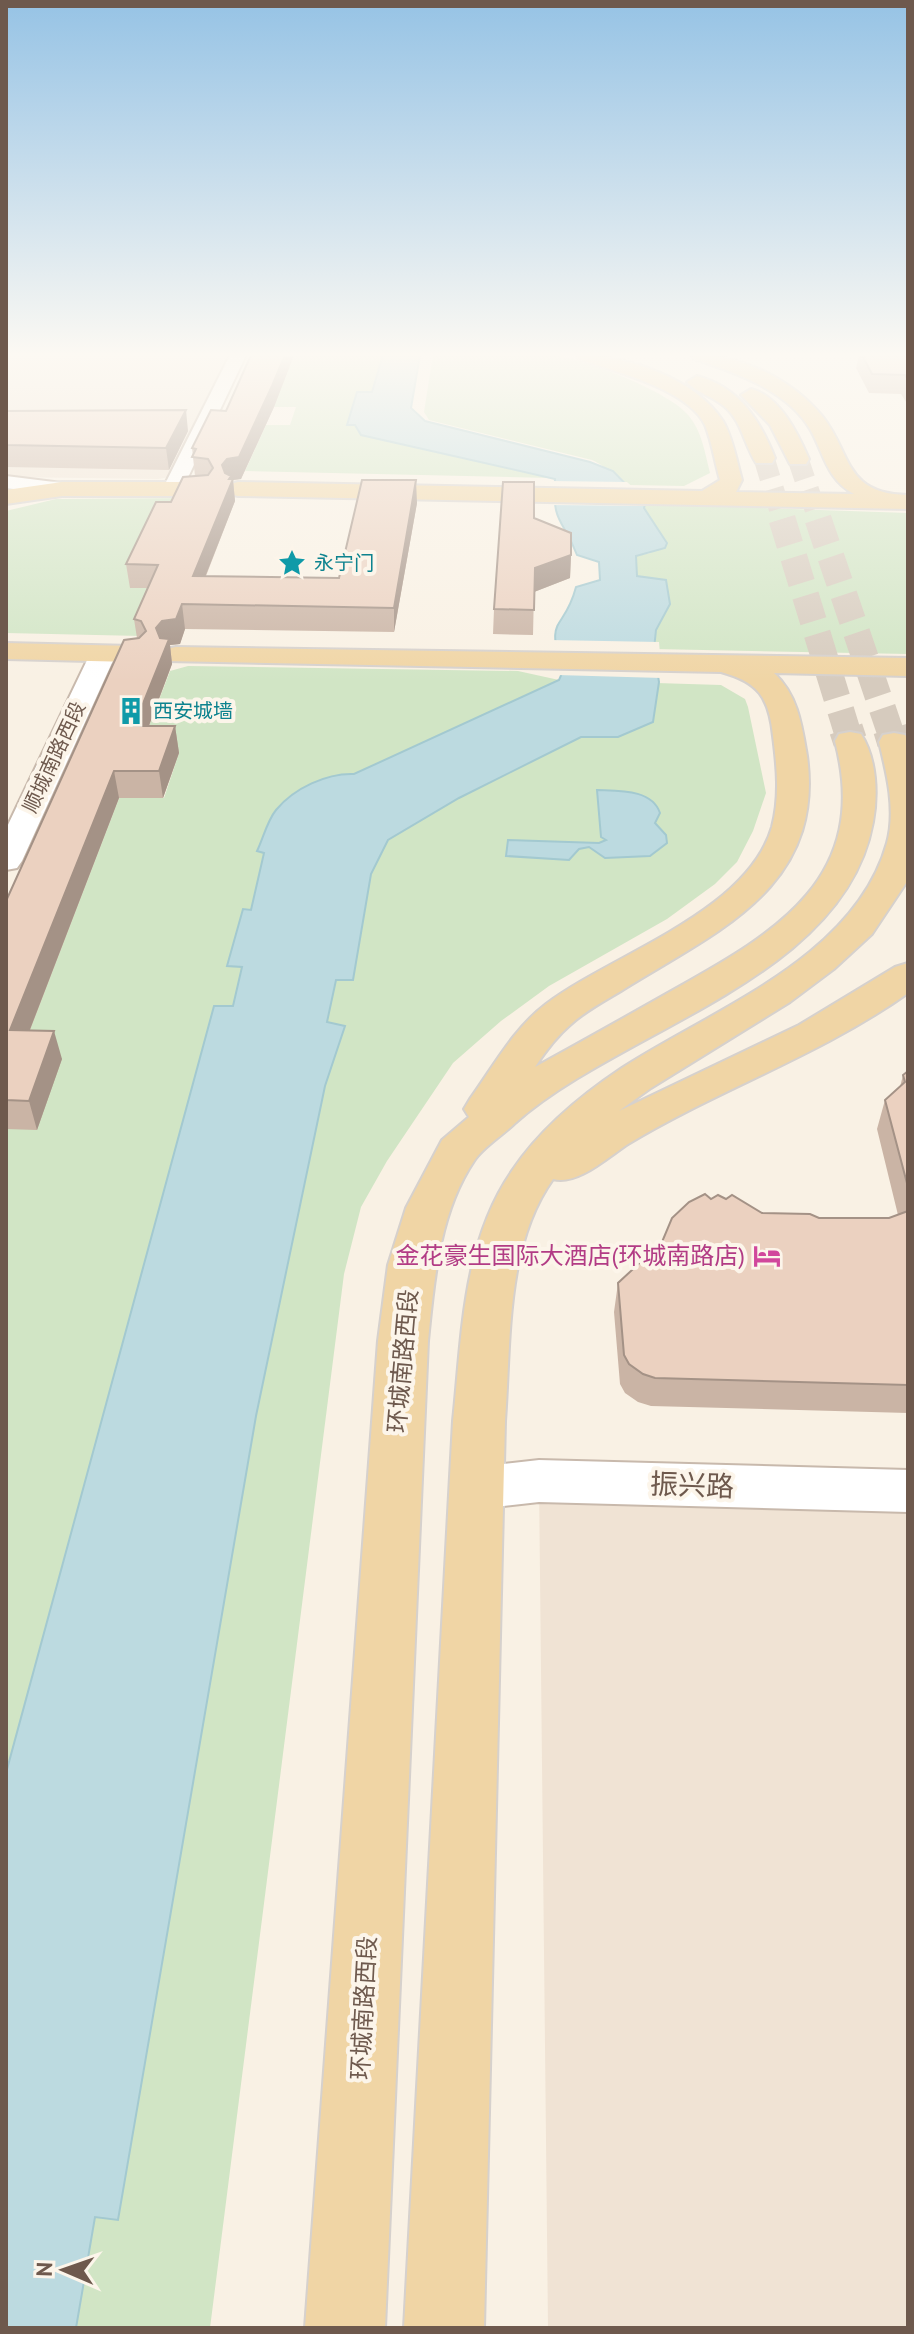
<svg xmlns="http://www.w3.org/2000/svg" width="914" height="2334" font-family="'PT Sans','Noto Sans SC',sans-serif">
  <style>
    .residential { fill: #f0e3d4 }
    .green { fill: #d1e5c5 }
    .water { fill: #bcdae0; stroke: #a3c9d0; stroke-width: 2 }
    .pier { fill: #f9f1e4 }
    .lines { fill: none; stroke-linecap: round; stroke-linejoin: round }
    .major-tunnel-far2 { stroke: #d6cbbe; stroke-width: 21; stroke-dasharray: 21 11; stroke-linecap: butt }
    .major-tunnel-far1 { stroke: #d6cbbe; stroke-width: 27; stroke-dasharray: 27 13; stroke-linecap: butt }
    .major-tunnel { stroke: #d6cbbe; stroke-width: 34; stroke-dasharray: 34 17; stroke-linecap: butt }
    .minor-casing { stroke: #c8b9ac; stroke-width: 4 }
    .major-casing { stroke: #d6d1cd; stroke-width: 4 }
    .minor { fill: #fff; fill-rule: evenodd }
    .major { fill: #f0d5a5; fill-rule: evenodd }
    .wall { fill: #cab4a5 }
    .shaded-wall { fill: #a49286 }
    .building { fill: #ebd1c0; stroke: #a49286; stroke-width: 2 }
    .labels { text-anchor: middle; stroke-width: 8; stroke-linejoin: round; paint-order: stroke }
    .far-culture-label { font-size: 20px; fill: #0d838f; stroke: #fcf5ea; text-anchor: start }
    .far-street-label { font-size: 20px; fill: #6e594d; stroke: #fcf5ea }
    .hotel-label { font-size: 24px; fill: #b23c85; stroke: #fcf5ea; text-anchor: end }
    .street-label { font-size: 24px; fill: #6e594d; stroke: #fcf5ea }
    .near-street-label { font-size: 28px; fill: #6e594d; stroke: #fcf5ea }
  </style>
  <rect width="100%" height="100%" fill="#f9f1e4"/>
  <!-- residential -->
  <path class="residential" d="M6,355H230L170,477L158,479L6,477Z
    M539,1481L908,1491V2328H548Z"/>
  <!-- green -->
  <path class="green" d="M293,355H383L372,392L348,425L355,424L361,435L550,478L245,471L266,425H290L296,407H272Z
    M433,355C472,355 512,351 550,355C581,357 671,392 689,416C702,432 705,453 710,473L684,486L629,485C617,482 607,466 592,460L429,420L424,412Z
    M198,498L130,587L162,589L141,636L6,633V511L56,499Z
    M645,504L908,513V654L654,649L656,630L670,604L666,581L637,577L636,556L651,553L650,516L643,508Z
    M188,666L518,671L559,680L721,685L745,699L748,707L766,793L753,831L737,862L715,884L667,919L549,986L501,1021L453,1063L387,1161L361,1207L344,1274L210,2328H6V1129L19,1058L119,798H164L179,753L139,752L170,671Z"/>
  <!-- water -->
  <path class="water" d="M383,355H420L411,408L425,421L590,462L613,471L645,504L644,508L667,543L665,548L636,556L637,576L666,580L670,604L656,630L654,649L659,682L653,722L618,737H581L459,798L388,840L371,874L353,980H336L327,1022L345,1026L325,1086L256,1416L118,2220L95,2217L76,2328H6V1773L214,1006H233L242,967L227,966L243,909L251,910L264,853L257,851C263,839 267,821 276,810C294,788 327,773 354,774L559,680L563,671C544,614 564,633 576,587L600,580L599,562L577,555C563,517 552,526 555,479L361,435L355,425H347L357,392H372Z
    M597,790C619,791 652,789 660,813L655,823L666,835L667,843L650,856L605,858L589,847L579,849L569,860L506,856L508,840L599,843L606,840L601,837Z"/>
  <!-- pier -->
  <path class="pier" d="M549,481L627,482L648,501V506L549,505L551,482Z
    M549,640L659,642L662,678L557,675L559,671Z"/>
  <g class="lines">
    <!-- major-tunnel-far2 -->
    <path class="major-tunnel-far2" d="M764,458L783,521
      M798,459L819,521"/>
    <!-- major-tunnel-far1 -->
    <path class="major-tunnel-far1" d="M782,519L847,731
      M818,519L890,731"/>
    <!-- major-tunnel -->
    <path class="major-tunnel" d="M846,729L850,741
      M890,729L894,742"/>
    <!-- minor casing -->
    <g class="minor-casing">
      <path id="minor" d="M230,355H246L183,488L173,494L166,492L163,488Z
        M6,476L62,483L72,489L62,495L6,488Z
        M103,646L112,649L116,654L22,861L17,868L6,870V829L90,654L94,649Z
        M539,1460L908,1470V1512L539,1502L477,1509L460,1503L452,1488L460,1473L477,1467Z"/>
    </g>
    <!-- major casing -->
    <g class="major-casing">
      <path id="major" d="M577,355C626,355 695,378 723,421C733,438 737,462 742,480L736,492L854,494C826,479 824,453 810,429C787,390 734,372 694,359L692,355C739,353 792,379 823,417C852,454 844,494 908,495V509L238,496L230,494L227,489L230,484L238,482L702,491L720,480C715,463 712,442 705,425C688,389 615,372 579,359Z
        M697,376C739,387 760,420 775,458L772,463H756C744,444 742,422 725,407C714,397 697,393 687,382Z
        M751,389C780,396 798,434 809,459L806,464H790L770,425L741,395Z
        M62,482H202L210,484L213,489L210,494L202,496H62L6,504V490Z
        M6,643L133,646L143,648L147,654L143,660L133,662L6,659Z
        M176,647L908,658V676L774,673C798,695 802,726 807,756C825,889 715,932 621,991C604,1001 585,1011 570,1025C556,1037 545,1052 535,1067C581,1042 627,1016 673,990C777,932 871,878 835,741L839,734L850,732L861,734C877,759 878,795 873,822C845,980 621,1028 514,1124C502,1136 483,1147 474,1161C439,1213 434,1281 428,1341L385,2328H305L378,1341L388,1265L406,1208L442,1140L469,1117L464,1109L470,1099C493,1067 514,1028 546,1004C612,954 747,913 772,827C780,797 777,767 773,736C769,697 758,682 721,672L166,661L162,655L166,649Z
        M894,733L905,735L908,740V880L872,934L834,969L790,1002L651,1088L619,1111L799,1025L895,967L908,963V993C821,1055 719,1089 628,1144C608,1157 577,1186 553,1179C505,1246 511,1343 505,1421L484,2328H404L453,1421C462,1337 462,1243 512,1171C540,1129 580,1096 622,1068C713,1009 855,958 887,843C896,811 887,774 879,742L883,735Z"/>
    </g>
    <!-- minor -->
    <use href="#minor" class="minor"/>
    <!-- major -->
    <use href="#major" class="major"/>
  </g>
  <!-- wall -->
  <path class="wall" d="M251,355H294L274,407L241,479L233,480L235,501L206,576L339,578L417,503L394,632L185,629L180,644L170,645L172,664L149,726H175L179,753L163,798H119L30,1030L62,1059L37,1130L6,1129V901L137,638L134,619L147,588H130L126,564L171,502L195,476L192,448L226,411Z
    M859,355H908V405L901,394L869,393L856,368Z
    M6,411L188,431L169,470L6,467Z
    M534,518L571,555L570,578L534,592L533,635L493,634L494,609Z
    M908,1071V1413L651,1406L638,1402L625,1393L620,1384L614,1312L618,1283L657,1254L711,1199H726L762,1213L819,1218H889L898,1215L877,1129L885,1100L900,1087L903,1075Z"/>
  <!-- shaded-wall -->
  <path class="shaded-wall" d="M285,355H294L274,407L241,479L233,480L235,501L196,600L193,576L224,487L222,465Z
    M186,410L188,431L169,470L166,448Z
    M416,480L417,503L394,632V608Z
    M571,555L570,578L534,592L535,568Z
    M182,604L185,629L180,644L170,645L172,664L139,752L134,726L156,628L162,621Z
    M175,726L179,753L163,798L159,771Z
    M114,771L119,798L19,1058L10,1030Z
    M54,1031L62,1059L37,1130L29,1101Z"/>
  <!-- building -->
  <path class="building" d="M251,355H285L272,386L239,457L227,459L222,465L225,473L231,476L229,479H233L193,576L339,578L362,480H416L394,608L182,604L176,619L162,621L156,628L160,638L169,639L134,726H175L159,771H114L10,1030L54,1031L29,1101L6,1100V901L124,640L139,638L146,631L141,621L134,619L158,565L126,564L156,502H171L183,477L208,475L213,468L208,459L192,457L196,449L192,448L211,410L226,411Z
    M862,355H908V380L905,375L872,374Z
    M186,410L166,448L6,445V411Z
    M503,482H534V518L571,533V555L535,568L534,610L494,609Z
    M908,1071V1187L885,1100L905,1082L903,1075Z
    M705,1194L711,1199L718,1195L726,1199L732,1195L762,1213L810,1214L819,1218H889L908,1211V1385L655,1378L643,1374L629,1364L624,1355L618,1283L646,1257L657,1254L672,1218L689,1202Z"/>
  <!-- sky -->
  <linearGradient id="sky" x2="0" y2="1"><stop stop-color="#96c3e5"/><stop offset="0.52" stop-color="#fcf9f3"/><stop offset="1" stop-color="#fcf9f3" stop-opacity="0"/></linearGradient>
  <rect width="914" height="682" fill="url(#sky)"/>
  <!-- icons -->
  <defs>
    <g id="sight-bare" transform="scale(2.16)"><path d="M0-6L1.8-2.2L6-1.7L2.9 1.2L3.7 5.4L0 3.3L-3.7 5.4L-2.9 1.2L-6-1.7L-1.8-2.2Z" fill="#0f9aa8" stroke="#fcf5ea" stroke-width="2.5" paint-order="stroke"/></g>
    <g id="building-bare" transform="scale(2.16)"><path d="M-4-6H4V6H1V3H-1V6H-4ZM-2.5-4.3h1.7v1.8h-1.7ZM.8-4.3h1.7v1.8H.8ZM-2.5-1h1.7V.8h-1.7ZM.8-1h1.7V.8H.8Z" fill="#0f9aa8" stroke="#fcf5ea" stroke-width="2.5" paint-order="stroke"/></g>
    <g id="hotel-bare" transform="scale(2.16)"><path d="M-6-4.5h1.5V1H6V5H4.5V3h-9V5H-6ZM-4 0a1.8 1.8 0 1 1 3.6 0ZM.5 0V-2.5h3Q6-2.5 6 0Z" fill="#d1479c" stroke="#fcf5ea" stroke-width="2.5" paint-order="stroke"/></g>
  </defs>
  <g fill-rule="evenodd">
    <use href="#sight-bare" x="292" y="563"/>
    <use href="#building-bare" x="131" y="711"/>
    <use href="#hotel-bare" x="767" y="1256"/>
  </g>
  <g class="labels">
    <!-- far-culture labels -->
    <g class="far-culture-label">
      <text x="314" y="570">永宁门</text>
      <text x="153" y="718">西安城墙</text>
    </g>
    <!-- far-street labels -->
    <g class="far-street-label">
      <text transform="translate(54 757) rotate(-65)" y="7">顺城南路西段</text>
    </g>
    <!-- hotel labels -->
    <g class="hotel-label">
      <text x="745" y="1264">金花豪生国际大酒店(环城南路店)</text>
    </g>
    <!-- street labels -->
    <g class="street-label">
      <text transform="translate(403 1361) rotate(-85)" y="8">环城南路西段</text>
      <text transform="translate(364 2008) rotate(-87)" y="8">环城南路西段</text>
    </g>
    <!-- near-street labels -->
    <g class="near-street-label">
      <text transform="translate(692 1485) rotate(2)" y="10">振兴路</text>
    </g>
  </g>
  <!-- border -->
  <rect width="914" height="2334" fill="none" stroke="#6e594d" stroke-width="16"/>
  <!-- north arrow -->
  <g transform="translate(64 2270) rotate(272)" stroke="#fcf5ea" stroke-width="6" paint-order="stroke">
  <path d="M0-6L14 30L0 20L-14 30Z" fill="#6e594d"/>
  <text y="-12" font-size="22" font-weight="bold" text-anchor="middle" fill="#6e594d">N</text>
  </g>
</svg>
